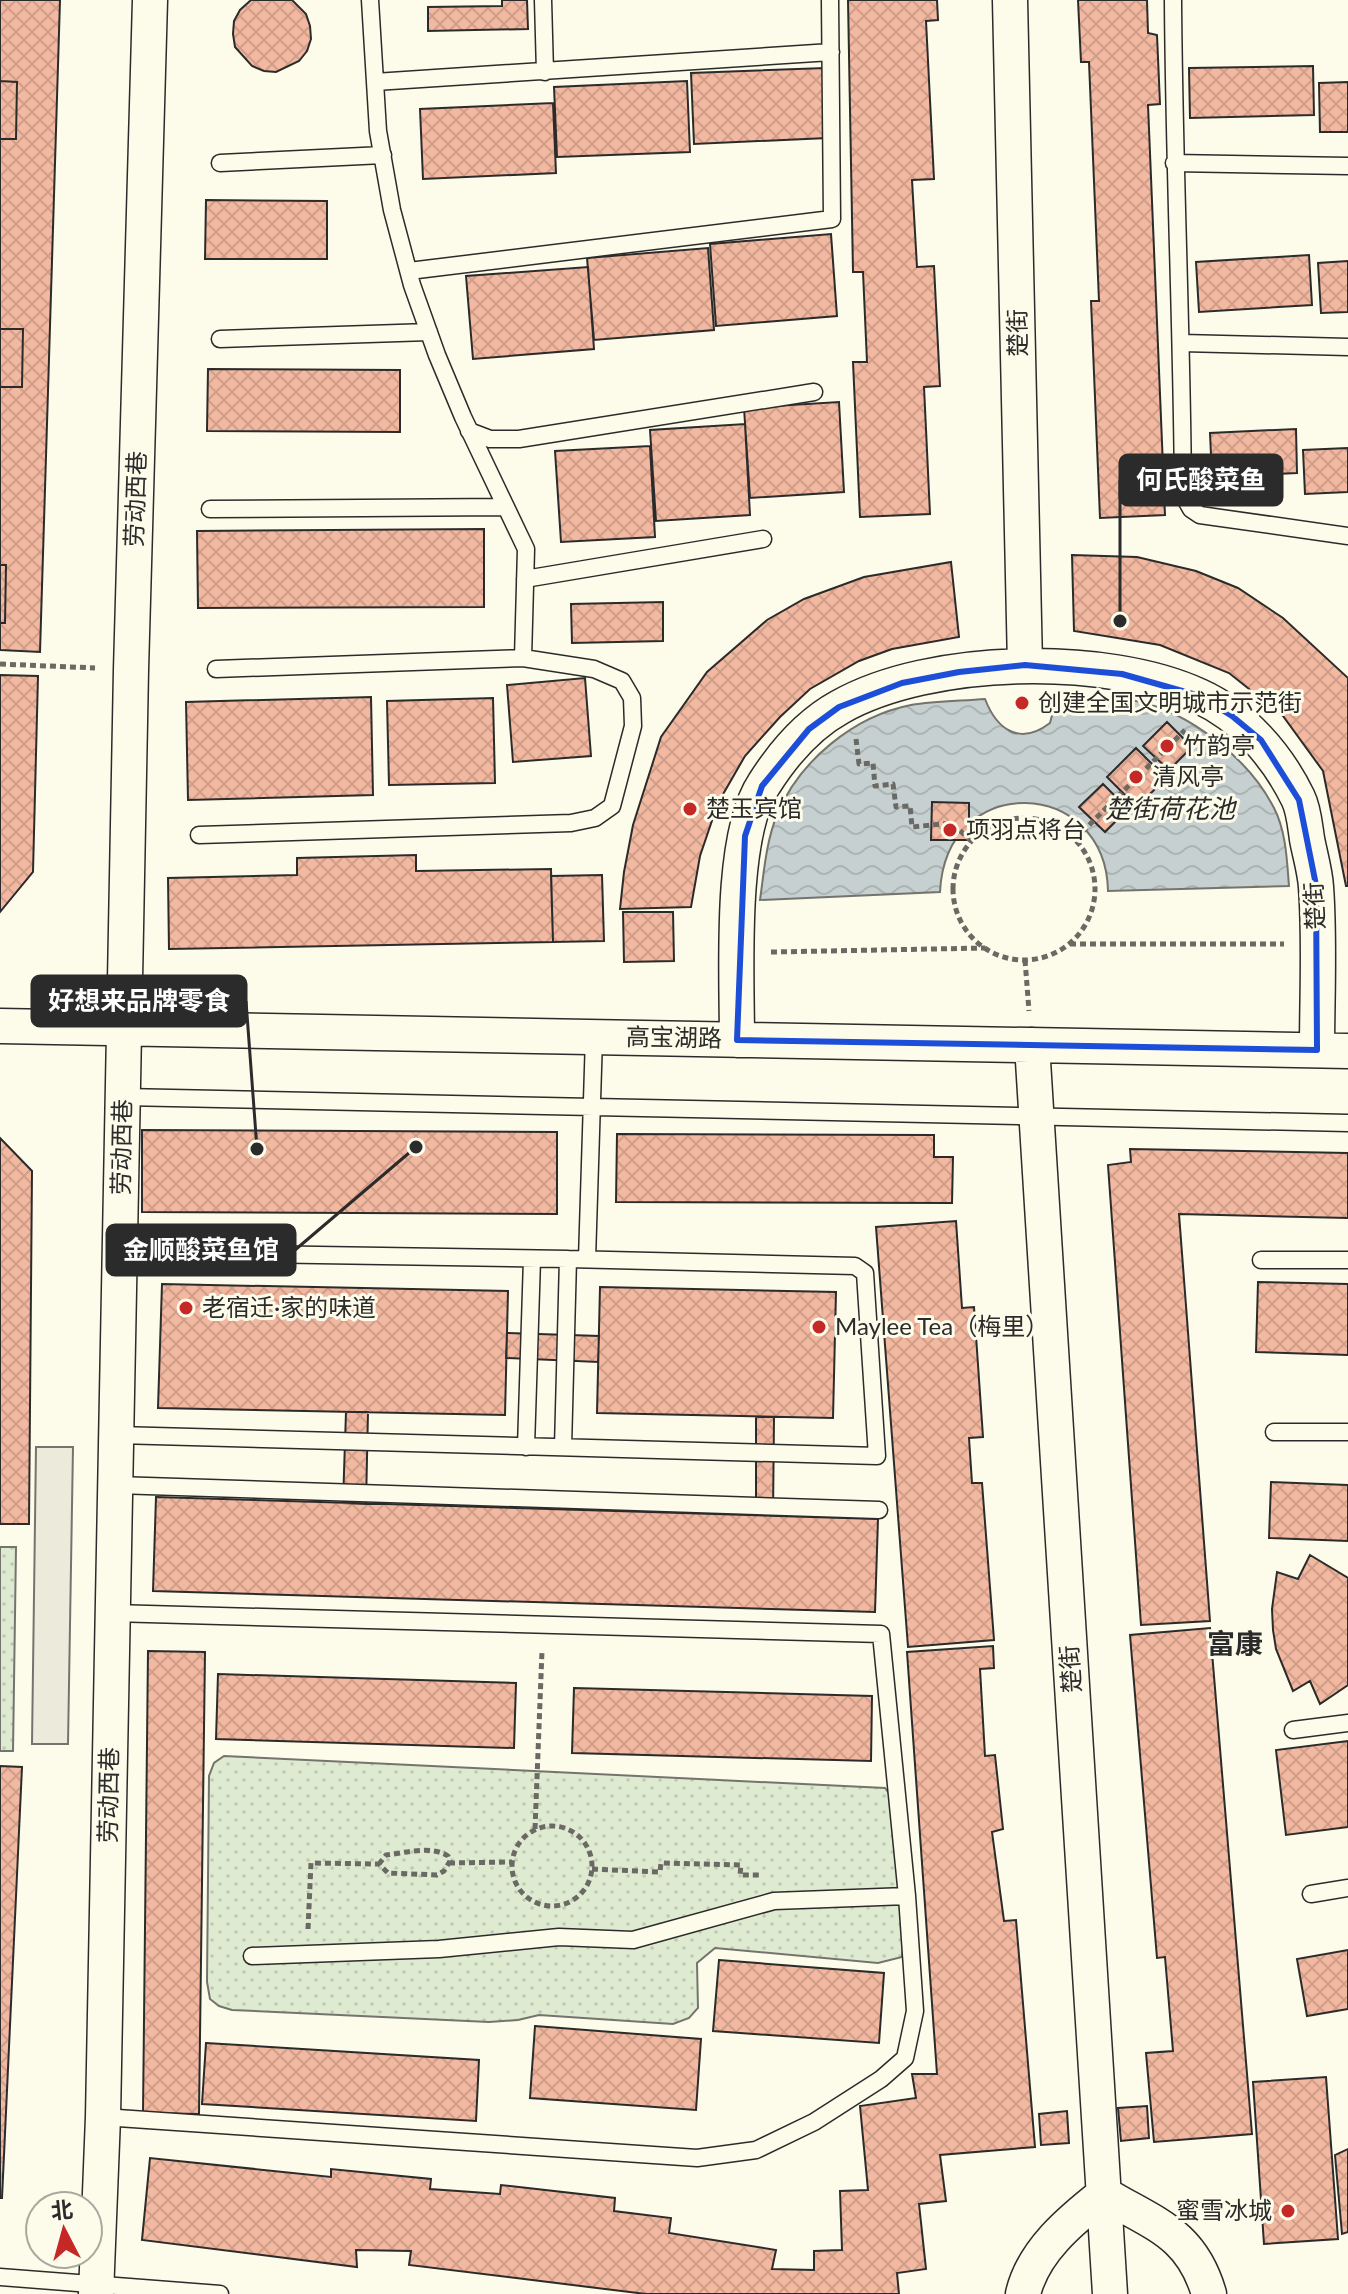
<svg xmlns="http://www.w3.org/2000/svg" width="1348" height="2294" font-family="Lato,'Noto Sans SC',sans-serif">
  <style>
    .grass { fill: url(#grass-dots); stroke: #74746e; stroke-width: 2 }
    .parking { fill: #eceadb; stroke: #74746e; stroke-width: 2 }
    .water { fill: url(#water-waves); stroke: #74746e; stroke-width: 2 }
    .building { fill: url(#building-cross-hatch); stroke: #2b2b2b; stroke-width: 2 }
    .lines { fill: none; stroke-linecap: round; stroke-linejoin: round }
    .lane-casing { stroke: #2b2b2b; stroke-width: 19 }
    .street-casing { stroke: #2b2b2b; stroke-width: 37 }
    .path { stroke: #6a6964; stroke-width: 5; stroke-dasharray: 6 4; stroke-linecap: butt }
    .lane { stroke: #fdfbea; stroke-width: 16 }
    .street { stroke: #fdfbea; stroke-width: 34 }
    .marked { fill: none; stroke: #1d4ed8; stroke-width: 6; stroke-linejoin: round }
    .poi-dot { fill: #c62828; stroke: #fdfbea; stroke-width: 3 }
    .labels { text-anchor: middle; stroke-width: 6; stroke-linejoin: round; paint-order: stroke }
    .street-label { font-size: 24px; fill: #2b2b2b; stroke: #fdfbea }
    .poi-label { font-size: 24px; fill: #2b2b2b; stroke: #fdfbea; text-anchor: start }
    .water-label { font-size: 26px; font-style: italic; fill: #2b2b2b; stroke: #fdfbea }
    .quarter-label { font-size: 28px; font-weight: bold; fill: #2b2b2b; stroke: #fdfbea }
    .leader { fill: none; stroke: #2b2b2b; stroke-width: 3 }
    .callout-dot { fill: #2b2b2b; stroke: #fdfbea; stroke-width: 3 }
    .callout { fill: #2b2b2b; stroke: #2b2b2b; stroke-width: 3 }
    .callout-label { font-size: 26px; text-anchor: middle; font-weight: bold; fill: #fff }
  </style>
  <defs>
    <pattern id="grass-dots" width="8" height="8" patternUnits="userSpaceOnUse" patternTransform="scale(2)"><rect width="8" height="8" fill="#deebd1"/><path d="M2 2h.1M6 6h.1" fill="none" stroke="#bfcab4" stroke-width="1.8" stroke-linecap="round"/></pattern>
    <pattern id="water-waves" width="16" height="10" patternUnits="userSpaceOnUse" patternTransform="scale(2)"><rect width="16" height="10" fill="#c7d0d0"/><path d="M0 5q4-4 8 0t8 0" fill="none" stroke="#abb3b3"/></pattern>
    <pattern id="building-cross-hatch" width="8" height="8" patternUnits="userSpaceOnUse" patternTransform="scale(2)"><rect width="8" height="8" fill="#f2b8a0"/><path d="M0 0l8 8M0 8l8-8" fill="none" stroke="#d09e8a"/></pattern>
  </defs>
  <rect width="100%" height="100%" fill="#fdfbea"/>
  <!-- grass -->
  <path class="grass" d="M0,1547H16L13,1751H0Z
    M224,1756L885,1788L894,1800L904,1939L902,1957L878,1963L715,1948L697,1963L698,2008L689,2018L673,2024L539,2015L518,2020L489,2022L232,2010L219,2006L210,1999L207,1982L209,1776L214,1763Z"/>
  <!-- parking -->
  <path class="parking" d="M36,1447H73L68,1744H32Z"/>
  <!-- water -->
  <path class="water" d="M985,699C997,730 1020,746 1050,723L1056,700C1081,699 1111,695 1136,701C1190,712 1249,759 1274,808C1286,831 1287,861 1289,886L1108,891C1106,777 946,770 940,892L760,900C764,872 766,842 777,815C799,761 854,716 911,705C935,701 961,701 985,699Z"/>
  <!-- building -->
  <path class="building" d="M0,0H60L40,652L0,650Z
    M292,0L306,14L310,26L311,39L307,51L299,61L276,72L264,71L252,66L235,47L233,34L234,21L240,10L251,0Z
    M502,0H527L528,29L428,31V7L502,6Z
    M848,0H937L938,20L926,21L934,179L912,180L917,267L934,266L940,386L924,387L930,514L860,517L853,362H867L863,272H853Z
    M1078,0H1147L1148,33L1157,35L1160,104L1148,105L1165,515L1100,518L1091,301H1099L1089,62H1081Z
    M1313,66L1314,115L1190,118L1189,68Z
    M825,68L827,138L694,144L691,73Z
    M0,81L17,82L16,139H0Z
    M687,81L690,152L557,157L554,87Z
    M1348,82V132H1320L1319,83Z
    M553,103L556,173L423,179L420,109Z
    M206,200L327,201V259H205Z
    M831,234L837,316L716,326L710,244Z
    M708,248L714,330L594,340L587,258Z
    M1309,255L1312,305L1199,312L1196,262Z
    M1348,261V312L1321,313L1318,263Z
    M588,267L594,349L473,359L466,276Z
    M0,329H23L22,387H0Z
    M208,369L400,370V432L207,431Z
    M839,402L844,492L750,498L744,408Z
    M745,424L750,515L656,521L650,430Z
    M1296,429L1297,473L1212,477L1210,433Z
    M650,446L655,537L561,542L555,451Z
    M1348,448V492L1305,494L1303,450Z
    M484,529V607L198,608L197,531Z
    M1072,555L1137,557L1196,571L1238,588L1283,618L1348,678V886H1346L1323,771L1283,716L1229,673L1160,645L1074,631Z
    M951,562L959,637L892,649L859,661L810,689L780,717L745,756L718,803L700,856L691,907L620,909L624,872L633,825L661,737L707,672L767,620L804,599L864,577Z
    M0,565H6L5,623H0Z
    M663,602V641L572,643L571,604Z
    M0,675L38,676L33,872L0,912Z
    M585,678L591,756L513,762L507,685Z
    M371,697L373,795L188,800L186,702Z
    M493,698L495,783L389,785L387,701Z
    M1167,722L1192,747L1169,770L1143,746Z
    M1136,748L1166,778L1137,807L1107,777Z
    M1103,784L1128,809L1105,832L1079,807Z
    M932,802L969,803V840H931Z
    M416,855V871L551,869L553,942L169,949L168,878L297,875V858Z
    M602,875L604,941L553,942L551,876Z
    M623,912H673L674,961L624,962Z
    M142,1130L557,1132V1214L142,1212Z
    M617,1134L934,1135V1157H953L952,1203L616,1202Z
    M0,1138L32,1171L29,1524H0Z
    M1130,1149L1348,1153V1218L1179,1214L1210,1621L1141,1625L1108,1165L1131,1162Z
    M956,1221L962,1308L974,1307L983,1437L969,1438L972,1483H982L994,1640L908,1647L876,1227Z
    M1258,1282L1348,1284V1355L1256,1352Z
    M162,1284L508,1291L505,1415L158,1408Z
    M600,1287L836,1292L833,1418L597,1413Z
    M507,1333L599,1336L598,1362L506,1358Z
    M346,1412H368L366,1504L343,1503Z
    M756,1417H774L773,1515H756Z
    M1271,1482L1348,1485V1541L1269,1538Z
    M156,1497L878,1519L875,1612L153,1591Z
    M1310,1555L1348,1578V1685L1320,1704L1310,1681L1293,1691L1276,1649L1273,1630L1272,1609L1277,1572L1298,1579Z
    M1210,1628L1252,2134L1154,2142L1146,2053L1173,2051L1165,1957L1157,1958L1130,1635Z
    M993,1646L994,1668L980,1669L985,1756L995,1755L1003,1829L992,1832L1004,1921L1016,1920L1035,2147L940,2155L946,2201L919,2204L926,2269L897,2273L899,2294H646L409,2265L411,2251L356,2250L357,2267L142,2240L150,2158L331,2177V2169L431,2179L430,2189L500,2194L501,2185L615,2198L614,2211L671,2218L669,2233L776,2250L772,2269L814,2270V2251L842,2250L840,2191L868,2190L860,2106L916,2098L912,2074H937L907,1652Z
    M148,1651L205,1652L199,2114L143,2113Z
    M218,1674L516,1683L514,1748L216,1739Z
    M574,1688L872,1696L871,1761L572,1753Z
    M1348,1741V1827L1286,1835L1276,1750Z
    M0,1766L22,1767L2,2198H0Z
    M1348,1950V2009L1307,2016L1297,1959Z
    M719,1960L884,1973L879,2043L713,2031Z
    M535,2026L701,2039L696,2110L530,2098Z
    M206,2043L479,2060L476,2121L202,2104Z
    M1326,2077L1338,2239L1264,2244L1253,2082Z
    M1147,2106L1149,2138L1121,2141L1118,2108Z
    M1067,2111L1069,2143L1041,2145L1039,2114Z
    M1348,2149V2232L1342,2234L1335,2155Z"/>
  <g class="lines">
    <!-- lane casing -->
    <g class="lane-casing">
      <path id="lane" d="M370,0L378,131L392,210L412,285L437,355L463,417L526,549L523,658
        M543,0L545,72
        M1173,0C1174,165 1182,330 1183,495L1191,509L1200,515L1348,536
        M375,82L831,52
        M220,163L383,155
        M1174,163L1348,166
        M409,271L832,219L830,0
        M220,339L429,332
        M1182,343L1348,347
        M469,431L490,439H519L814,392
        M210,509L506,507
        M525,579L763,539
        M199,835L571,823L595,818L612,806L633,726L632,698L622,681L594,669L523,658L216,669
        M123,1097L1348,1123
        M587,1259L594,1037
        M1261,1260H1348
        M1274,1432H1348
        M117,1435L877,1456L865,1273L855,1266L568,1259L121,1252
        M526,1447L532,1259
        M563,1447L568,1259
        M116,1485L879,1510
        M1293,1730L1348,1723
        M1311,1894L1348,1888
        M252,1956L439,1949L559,1937L633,1940L774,1901L907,1896
        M103,2117L697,2158L756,2150L814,2122L881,2079L905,2058L915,2011L907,1896L881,1634L112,1613
        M0,2277L220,2294"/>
    </g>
    <!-- street casing -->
    <g class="street-casing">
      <path id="street" d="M1010,0L1025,665
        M0,1026L1348,1051
        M737,1040C737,975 729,836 764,784C783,754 809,724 840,707C930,656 1106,653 1199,696C1243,716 1277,755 1298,798C1304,810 1305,826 1307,839C1310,855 1315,871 1316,887C1320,941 1317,996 1317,1050
        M1032,1045L1110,2294
        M96,2294L103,2117L131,670L150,0
        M1023,2294C1033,2251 1071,2220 1104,2194C1153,2224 1191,2232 1209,2294"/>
    </g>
    <!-- path -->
    <path class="path" d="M0,664L95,668
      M856,739L859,764L873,763L875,786L893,784L896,807L910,806L912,827L952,823L971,841
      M953 889a71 71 0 1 1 142 0a71 71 0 1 1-142 0Z
      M1075,839L1185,730
      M1070,944H1284
      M771,952L985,948
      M1025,960L1029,1011
      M512 1866a40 40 0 1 1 80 0a40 40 0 1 1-80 0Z
      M535,1829L542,1651
      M449,1863L512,1862
      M592,1869L660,1872L661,1863L741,1865L740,1875H760
      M308,1929L311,1863L379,1864L388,1873L437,1875L444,1871L450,1861L448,1856C431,1845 405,1853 386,1855L379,1864"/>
    <!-- lane -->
    <use href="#lane" class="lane"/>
    <!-- street -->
    <use href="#street" class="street"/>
  </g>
  <!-- marked area -->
  <path class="marked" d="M1025,665L1122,674L1200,696L1232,716L1261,740L1299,800L1316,885L1317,1050L737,1040L745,836L762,786L809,729L839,707L902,683L959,672Z"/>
  <!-- markers -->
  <g class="poi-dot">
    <circle cx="1022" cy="703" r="8"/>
    <circle cx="1167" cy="746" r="8"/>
    <circle cx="1136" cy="777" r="8"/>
    <circle cx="690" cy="809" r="8"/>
    <circle cx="950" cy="830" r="8"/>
    <circle cx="186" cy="1308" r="8"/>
    <circle cx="819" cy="1327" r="8"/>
    <circle cx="1288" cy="2211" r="8"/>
  </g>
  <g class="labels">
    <!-- street labels -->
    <g class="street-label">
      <text transform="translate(1018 333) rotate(-91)" y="8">楚街</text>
      <text transform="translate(136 499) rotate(-88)" y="8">劳动西巷</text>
      <text transform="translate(1315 906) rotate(-93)" y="8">楚街</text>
      <text transform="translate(674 1038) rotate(1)" y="8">高宝湖路</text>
      <text transform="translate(122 1147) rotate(-89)" y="8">劳动西巷</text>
      <text transform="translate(1071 1669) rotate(-94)" y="8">楚街</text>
      <text transform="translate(109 1795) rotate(-89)" y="8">劳动西巷</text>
    </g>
    <!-- poi labels -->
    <g class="poi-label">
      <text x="1038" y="711">创建全国文明城市示范街</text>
      <text x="1183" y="754">竹韵亭</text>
      <text x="1152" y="785">清风亭</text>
      <text x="706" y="817">楚玉宾馆</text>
      <text x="966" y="838">项羽点将台</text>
      <text x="202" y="1316">老宿迁·家的味道</text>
      <text x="835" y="1335">Maylee Tea（梅里）</text>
      <text x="1272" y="2219" text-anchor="end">蜜雪冰城</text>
    </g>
    <!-- water labels -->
    <g class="water-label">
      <text x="1170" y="818">楚街荷花池</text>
    </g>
    <!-- quarter labels -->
    <g class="quarter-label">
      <text x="1235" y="1654">富康</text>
    </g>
  </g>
  <!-- callouts -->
  <path class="leader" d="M1120 621L1120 480M257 1149L246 1001M416 1147L295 1250"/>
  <g class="callout-dot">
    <circle cx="1120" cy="621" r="8"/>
    <circle cx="257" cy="1149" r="8"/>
    <circle cx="416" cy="1147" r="8"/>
  </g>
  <g class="callout">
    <rect x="1120" y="455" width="162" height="50" rx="8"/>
    <rect x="32" y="976" width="214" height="50" rx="8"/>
    <rect x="107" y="1225" width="188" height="50" rx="8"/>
  </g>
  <g class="callout-label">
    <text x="1201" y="489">何氏酸菜鱼</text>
    <text x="139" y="1010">好想来品牌零食</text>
    <text x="201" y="1259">金顺酸菜鱼馆</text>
  </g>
  <!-- north arrow -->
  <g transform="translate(64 2230) rotate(354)"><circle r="38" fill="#fdfbea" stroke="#a9a89e" stroke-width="2"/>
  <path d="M0-6L14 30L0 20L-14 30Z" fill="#c62828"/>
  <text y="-12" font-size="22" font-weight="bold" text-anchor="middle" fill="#2b2b2b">北</text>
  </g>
</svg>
